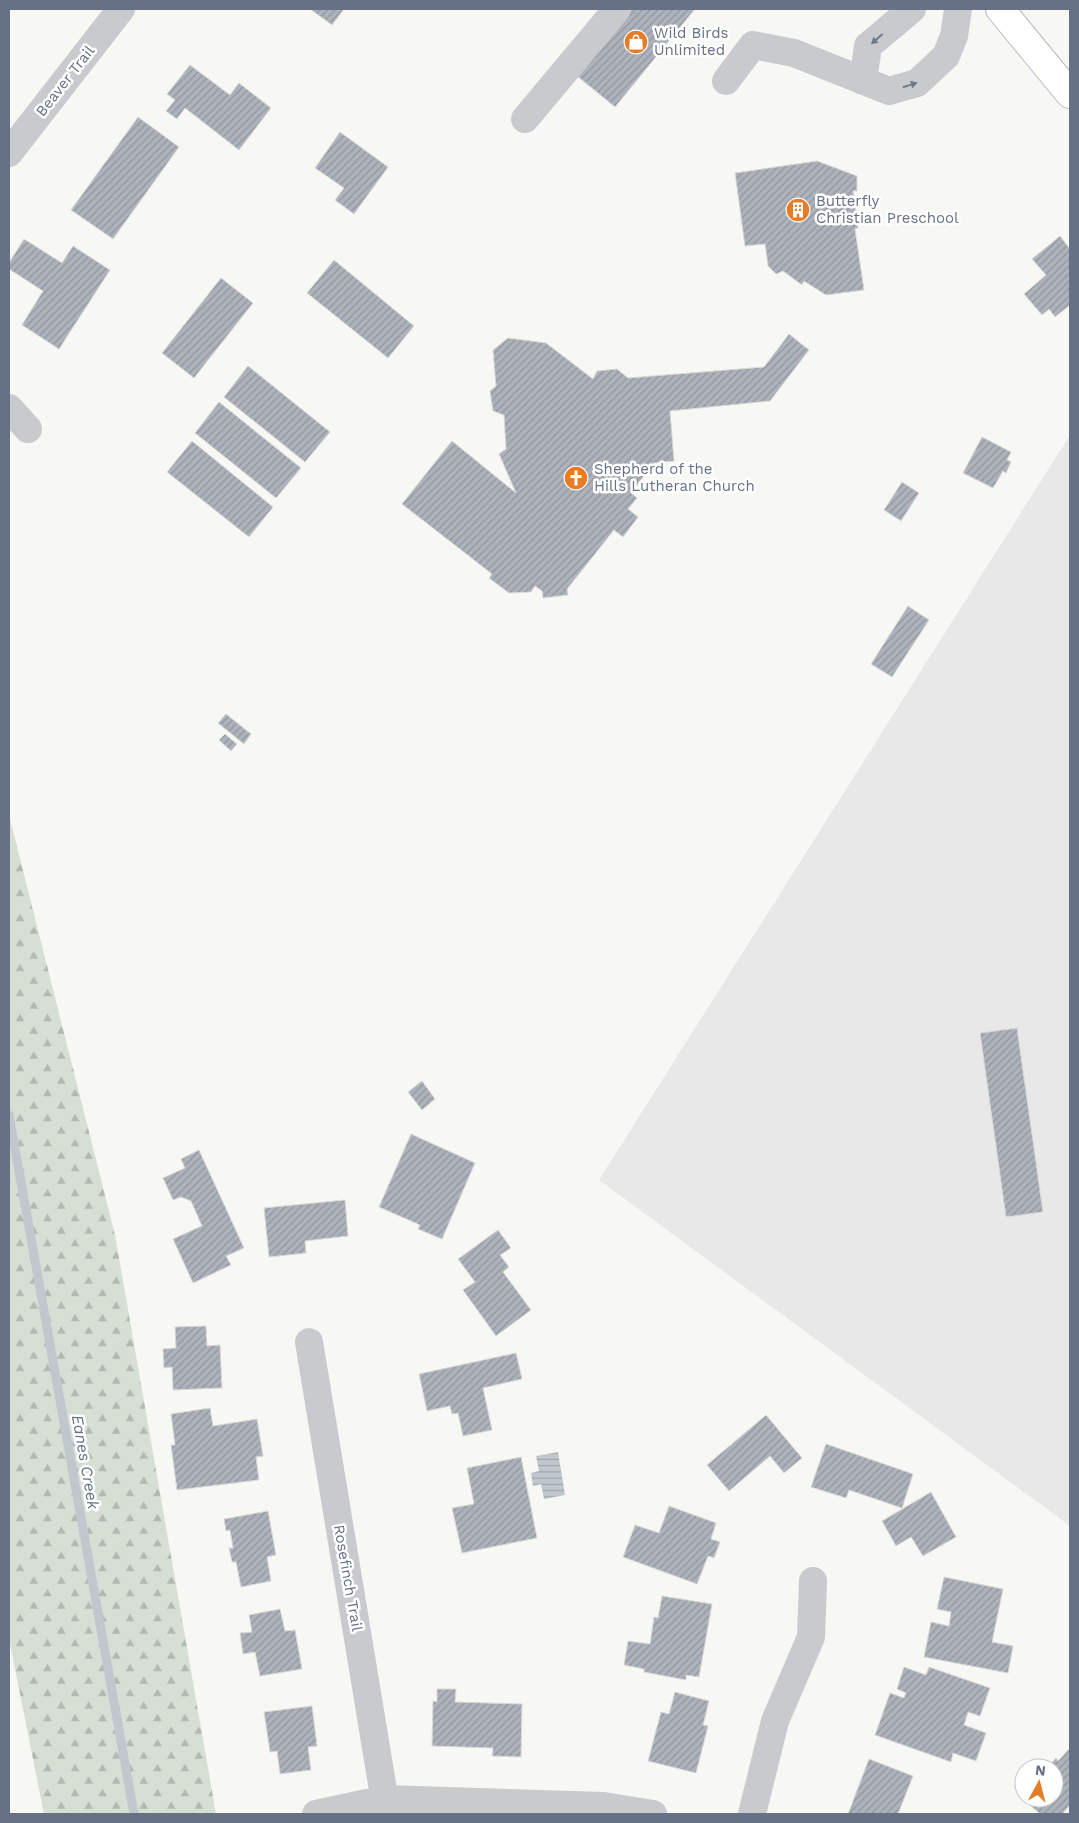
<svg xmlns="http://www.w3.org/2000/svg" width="1079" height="1823" font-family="'Work Sans',sans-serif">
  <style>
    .built { fill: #e8e8e8 }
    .forest { fill: url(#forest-firs) }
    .water { fill: url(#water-rules) }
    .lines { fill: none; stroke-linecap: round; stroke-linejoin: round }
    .stream { stroke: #c0c7cd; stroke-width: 9 }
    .building { fill: url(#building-hatch); stroke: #d9d9d7 }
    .major-casing { stroke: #b8bbc0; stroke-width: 30 }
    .minor { stroke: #c8cace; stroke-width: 28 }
    .major { stroke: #fff; stroke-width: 28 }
    .oneway { fill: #707a8d }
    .labels { text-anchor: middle; stroke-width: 5; stroke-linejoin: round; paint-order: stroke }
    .poi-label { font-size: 15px; fill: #667186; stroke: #fff; text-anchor: start }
    .street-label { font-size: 15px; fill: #667186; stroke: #fff }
    .water-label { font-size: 16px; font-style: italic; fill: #627382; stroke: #fff }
  </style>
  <defs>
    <pattern id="forest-firs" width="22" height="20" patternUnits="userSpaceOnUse" patternTransform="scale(1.25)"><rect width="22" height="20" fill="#d7dfd5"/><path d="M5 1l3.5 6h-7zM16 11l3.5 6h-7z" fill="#b2b9b2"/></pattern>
    <pattern id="water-rules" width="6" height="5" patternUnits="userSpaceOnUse" patternTransform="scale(1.25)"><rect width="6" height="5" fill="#c0c7cd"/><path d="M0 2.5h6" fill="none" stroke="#a0a6ac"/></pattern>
    <pattern id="building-hatch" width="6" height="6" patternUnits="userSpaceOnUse" patternTransform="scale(1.25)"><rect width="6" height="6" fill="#aeb3bb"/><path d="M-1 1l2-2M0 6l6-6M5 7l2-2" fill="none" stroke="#91969e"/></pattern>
  </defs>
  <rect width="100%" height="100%" fill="#f7f7f4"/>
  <!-- built -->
  <path class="built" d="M1070,435V1526L599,1180Z"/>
  <!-- forest -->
  <path class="forest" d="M9,815L115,1235L216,1814H44L9,1639Z"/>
  <!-- water -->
  <path class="water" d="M558,1452L565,1495L544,1499L541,1484L533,1486L531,1473L539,1471L536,1456Z"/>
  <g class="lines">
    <!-- stream -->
    <path class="stream" d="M9,1115L134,1814"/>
  </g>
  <!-- building -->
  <path class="building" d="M310,9H344L332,25Z
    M630,9H695L615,107L576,75Z
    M190,65L230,95L239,83L271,108L239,150L185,108L177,119L166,111L175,100L167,94Z
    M138,117L179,147L113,239L71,210Z
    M340,132L388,167L354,214L335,200L344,188L315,168Z
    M817,161L857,176V191H853L858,228L855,229L864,290L826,295L804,281L802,285L783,271L776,274L768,266L765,244L745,246L735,173Z
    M1060,236L1070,249V305L1055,317L1049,309L1042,315L1024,294L1046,275L1032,259Z
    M24,239L62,263L73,246L110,270L59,349L22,325L43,291L9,269V263Z
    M334,260L414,326L388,358L307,293Z
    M221,278L253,303L194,378L162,353Z
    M789,334L809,350L770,401L670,411L674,461L654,463L631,493L637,498L628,509L638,517L623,537L614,530L567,589L568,595L543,598L542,591L535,586L531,592L509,593L489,578L492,574L402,504L452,441L516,493L499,454L506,449L504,415L493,411L490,391L496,386L493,350L508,338L546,343L593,379L597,371L617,369L628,378L764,367Z
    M248,366L330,432L305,462L224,397Z
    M219,402L301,468L276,498L195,433Z
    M982,437L1011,452L1007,460L1011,462L1006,473L1003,471L993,488L963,473Z
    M192,441L273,507L249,537L167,472Z
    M902,482L919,493L901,521L884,510Z
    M908,606L929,620L892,677L871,664Z
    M226,714L251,734L244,744L218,723Z
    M225,734L237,744L231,751L219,740Z
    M1017,1028L1043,1212L1006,1217L980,1033Z
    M422,1081L435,1099L422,1110L408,1092Z
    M411,1134L475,1163L442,1239L418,1229L420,1225L379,1207Z
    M199,1150L244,1248L226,1256L231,1265L193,1283L173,1239L202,1226L191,1201L181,1197L173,1200L163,1178L185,1168L181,1159Z
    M345,1200L348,1236L305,1241L306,1253L269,1257L264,1208Z
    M498,1230L511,1248L500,1255L509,1267L503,1272L531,1310L496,1336L463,1290L475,1282L458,1259Z
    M206,1326L207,1346L220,1345L222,1388L173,1390L172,1367L164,1368L163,1349L176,1348L175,1327Z
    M516,1353L522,1379L483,1388L492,1430L463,1436L458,1413L452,1414L450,1406L427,1411L419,1374Z
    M210,1408L213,1426L257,1419L263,1456L256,1457L259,1480L177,1490L171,1445H175L171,1414Z
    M766,1415L802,1458L784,1473L770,1456L729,1491L707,1465Z
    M826,1444L913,1474L902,1508L849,1490L846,1498L811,1487Z
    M521,1457L537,1538L462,1553L452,1508L474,1504L467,1468Z
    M931,1492L956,1537L923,1556L911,1537L896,1546L882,1521Z
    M669,1506L716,1523L711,1539L720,1542L714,1558L708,1556L697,1584L623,1557L635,1525L659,1533Z
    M268,1511L276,1555L267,1557L271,1581L241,1587L236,1562H232L229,1548H233L230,1530L226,1531L224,1519Z
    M944,1577L1003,1589L992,1642L1013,1646L1008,1673L924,1657L931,1622L949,1626L951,1612L937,1609Z
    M662,1596L712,1604L699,1677L686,1675V1680L644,1672V1669L624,1665L628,1641L650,1644L654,1617L658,1618Z
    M280,1609L285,1631L295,1630L302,1669L260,1676L255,1652L243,1654L240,1633L252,1632L249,1615Z
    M904,1667L926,1675L929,1667L990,1688L980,1716L968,1712L964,1725L986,1733L976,1761L953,1753L951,1762L875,1735L890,1693L904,1698L906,1693L897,1689Z
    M437,1689H456L455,1702L522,1704L521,1757L492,1756L493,1748L432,1746L433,1701L437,1702Z
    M675,1692L709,1701L703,1725L708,1726L696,1773L648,1761L661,1712L669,1714Z
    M312,1706L317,1746L308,1747L311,1770L280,1774L277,1751L270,1752L264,1712Z
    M1070,1748V1805L1062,1814H1040L1021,1797L1024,1794V1798H1054V1768H1038L1045,1760L1050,1765L1056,1758L1058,1761Z
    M869,1759L913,1776L898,1814H848Z"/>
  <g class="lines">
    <!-- major casing -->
    <g class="major-casing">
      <path id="major" d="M1000,9L1070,94"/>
    </g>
    <!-- minor -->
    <path class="minor" d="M726,81L753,45L794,53L889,91L917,83L946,56L954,36L958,9
      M863,81L868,46L912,9
      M525,119L617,9
      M9,153L121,9
      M9,408L28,429
      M309,1342L387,1814
      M316,1814L385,1799L604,1806L653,1814
      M752,1814L775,1721L811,1637L813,1581"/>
    <!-- major -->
    <use href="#major" class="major"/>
  </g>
  <!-- one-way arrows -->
  <defs><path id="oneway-solid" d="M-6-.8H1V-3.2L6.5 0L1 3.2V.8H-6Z" transform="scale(1.25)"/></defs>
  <g class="oneway">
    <use href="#oneway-solid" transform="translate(877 39) rotate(139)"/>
    <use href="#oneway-solid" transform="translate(910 85) rotate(-17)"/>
  </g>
  <!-- icons -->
  <defs>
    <g id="shop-disc" transform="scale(1.25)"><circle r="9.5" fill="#e57c27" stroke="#fff"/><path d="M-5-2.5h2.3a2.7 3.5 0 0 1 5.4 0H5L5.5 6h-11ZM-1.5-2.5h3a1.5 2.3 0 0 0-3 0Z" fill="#fff"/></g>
    <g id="building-disc" transform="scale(1.25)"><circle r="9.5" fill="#e57c27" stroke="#fff"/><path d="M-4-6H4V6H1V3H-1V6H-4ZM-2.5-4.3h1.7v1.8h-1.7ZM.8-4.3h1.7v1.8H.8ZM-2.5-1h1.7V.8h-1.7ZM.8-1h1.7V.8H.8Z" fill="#fff"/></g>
    <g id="church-disc" transform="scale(1.25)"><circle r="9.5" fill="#e57c27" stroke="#fff"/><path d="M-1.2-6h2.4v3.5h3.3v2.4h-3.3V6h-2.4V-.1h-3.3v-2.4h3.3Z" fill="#fff"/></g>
  </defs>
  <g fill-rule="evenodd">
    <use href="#shop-disc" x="636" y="42"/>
    <use href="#building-disc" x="798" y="210"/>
    <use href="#church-disc" x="576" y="478"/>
  </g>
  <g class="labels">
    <!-- poi labels -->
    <g class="poi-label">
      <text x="654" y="38">Wild Birds<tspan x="654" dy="17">Unlimited</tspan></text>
      <text x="816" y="206">Butterfly<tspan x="816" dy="17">Christian Preschool</tspan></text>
      <text x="594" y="474">Shepherd of the<tspan x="594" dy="17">Hills Lutheran Church</tspan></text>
    </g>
    <!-- street labels -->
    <g class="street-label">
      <text transform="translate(65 81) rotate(-52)" y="5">Beaver Trail</text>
      <text transform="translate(348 1578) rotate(80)" y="5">Rosefinch Trail</text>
    </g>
    <!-- water labels -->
    <g class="water-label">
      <text transform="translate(86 1462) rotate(80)" y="6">Eanes Creek</text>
    </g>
  </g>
  <!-- border -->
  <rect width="1079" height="1823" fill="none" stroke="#667186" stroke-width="20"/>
  <!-- north arrow -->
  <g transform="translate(1039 1783) rotate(7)"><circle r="24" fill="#ffffff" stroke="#c2c6cf"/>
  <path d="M0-4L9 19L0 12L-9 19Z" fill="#e57c27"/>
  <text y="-8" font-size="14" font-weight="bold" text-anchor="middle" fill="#667186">N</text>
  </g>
</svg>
